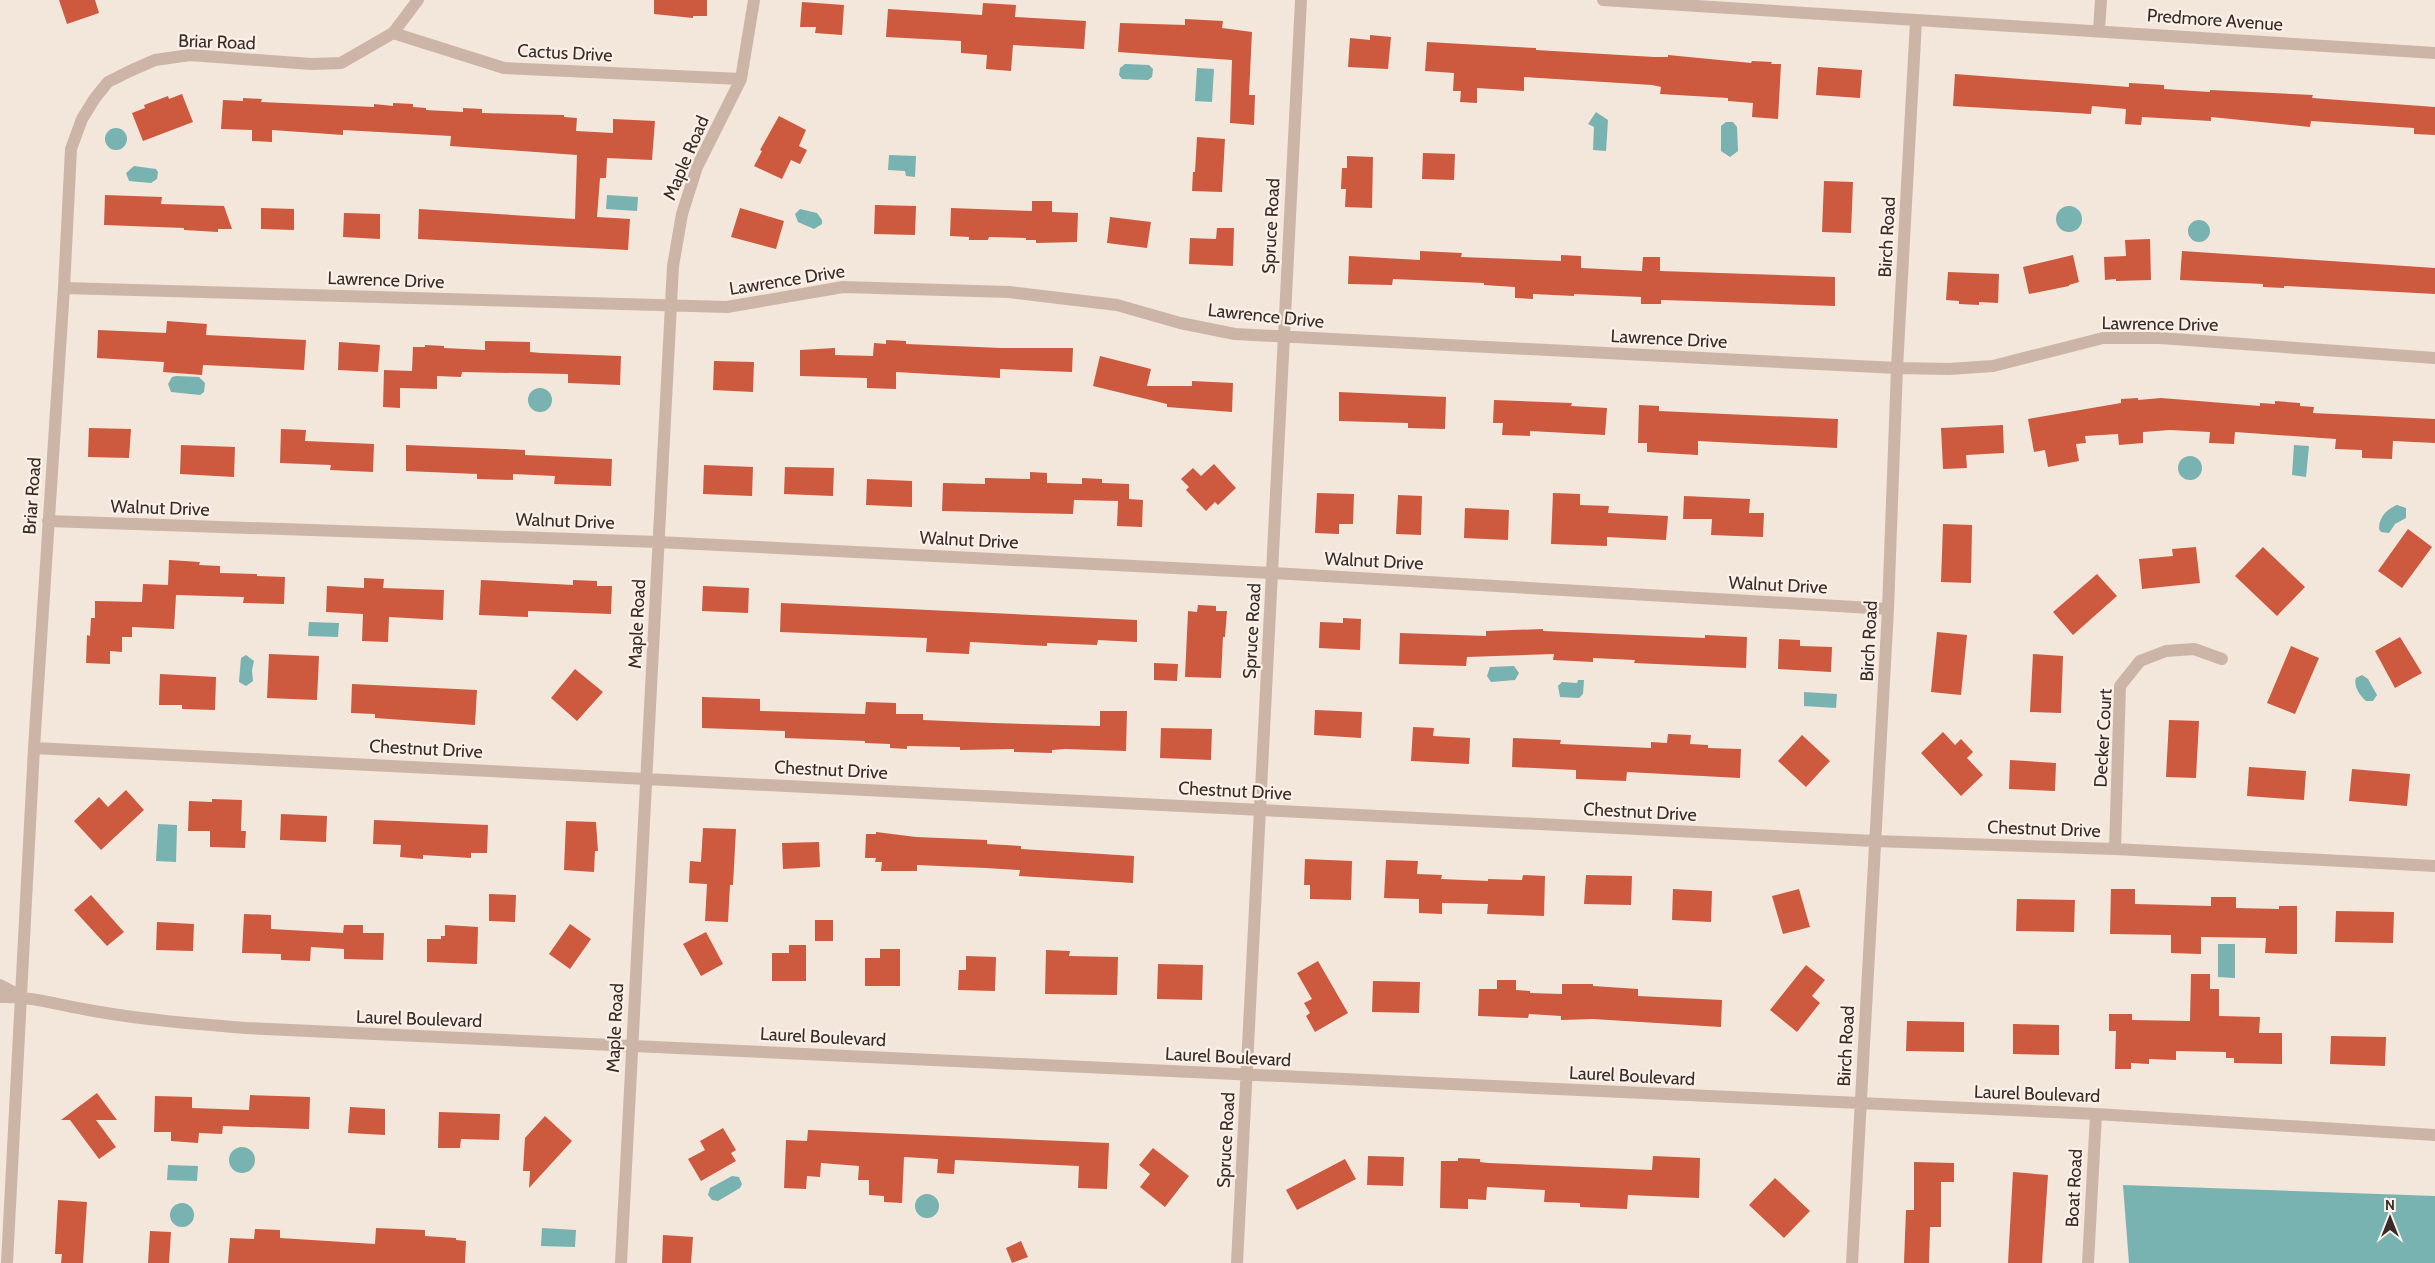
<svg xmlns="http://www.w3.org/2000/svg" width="2435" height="1263" font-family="Cabin,sans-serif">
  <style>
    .water { fill: #78b2b1 }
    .building { fill: #cd593f }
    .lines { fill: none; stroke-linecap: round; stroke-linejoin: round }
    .minor { stroke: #ccb5a6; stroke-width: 12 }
    .labels { text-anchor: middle; stroke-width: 4.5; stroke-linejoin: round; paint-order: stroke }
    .street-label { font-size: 18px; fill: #382c28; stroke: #fbf1e8 }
  </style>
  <rect width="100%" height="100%" fill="#f3e6db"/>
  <!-- water -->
  <path class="water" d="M1125,64L1149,65L1153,69L1152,77L1148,80L1122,79L1119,75L1120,68Z
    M1197,68L1214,69L1212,102L1195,101Z
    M1596,112L1608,120L1606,151L1593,150L1594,127L1588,124Z
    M1726,122H1733L1737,127L1738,151L1730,157L1721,151V126Z
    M105 139a11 11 0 1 1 22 0a11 11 0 1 1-22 0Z
    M889,155L916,156L915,177L906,176L905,171L888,170Z
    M134,166L156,169L158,172L157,179L151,183L129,181L126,173Z
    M607,195L638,197L637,211L606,209Z
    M2056 219a13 13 0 1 1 26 0a13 13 0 1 1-26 0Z
    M800,209L817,213L822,220V224L814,229L798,222L795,214Z
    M2188 231a11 11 0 1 1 22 0a11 11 0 1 1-22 0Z
    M176,376L199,377L205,383L204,392L200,395L171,392L168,384L172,377Z
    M528 400a12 12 0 1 1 24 0a12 12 0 1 1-24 0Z
    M2294,445L2309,446L2306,477L2292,475Z
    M2178 468a12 12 0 1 1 24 0a12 12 0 1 1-24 0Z
    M2397,505L2406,508V518L2395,524L2389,533L2381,532L2379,529C2379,517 2387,509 2397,505Z
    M309,622L339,623L338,637L308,636Z
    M246,655L254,661L252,670L253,681L246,686L239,682L241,658Z
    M1514,666L1519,673L1515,680L1491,682L1487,676L1490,667Z
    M2362,675L2368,679L2377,695L2373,701H2366C2360,696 2353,686 2356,678Z
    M1578,680H1584L1583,694L1579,698L1560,697L1558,686L1562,682L1577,683Z
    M1804,692L1837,694L1836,708L1804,706Z
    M158,824L177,825L176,862L156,861Z
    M2218,944H2235V978L2218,977Z
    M229 1160a13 13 0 1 1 26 0a13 13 0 1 1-26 0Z
    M168,1165L198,1166L197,1181L167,1180Z
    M732,1176L739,1177L742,1184L740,1188L718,1201L712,1200L708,1195L710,1188Z
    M2123,1185L2435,1196V1263H2129Z
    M915 1206a12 12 0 1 1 24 0a12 12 0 1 1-24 0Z
    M170 1215a12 12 0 1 1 24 0a12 12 0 1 1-24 0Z
    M542,1228L576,1230L575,1247L541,1246Z"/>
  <!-- building -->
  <path class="building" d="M59,0H95L99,13L67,24Z
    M654,0H707V16H693V18L654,14Z
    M802,2L844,5L842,35L815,33L816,27H800Z
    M983,3L1016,5L1015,17L1086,21L1084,49L1013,45L1011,71L986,69L987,55L961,53V41L886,37L888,9L982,15Z
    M1185,19L1223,21L1222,28L1252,32L1249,95H1255L1254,125L1230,123L1232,60L1118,52L1120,23L1185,25Z
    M1370,35L1391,37L1388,69L1348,67L1350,38L1370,40Z
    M1427,42L1516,47L1536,48V50L1654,57H1668V55L1751,63L1752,61L1772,62L1771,64H1781L1778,119L1752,117L1753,103L1728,101V98L1660,94L1661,87L1652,85L1524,77V91L1477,88V103L1460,102L1461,91H1453L1454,73L1425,71Z
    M1818,67L1862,70L1860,98L1816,95Z
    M1955,74L2129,87V83L2164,85V89L2210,92V90L2313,95L2312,98L2435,107V135L2414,134V128L2311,121L2310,127L2211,117V121L2142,117L2141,125L2125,124L2126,109L2092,106L2091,114L1953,106Z
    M182,94L193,122L143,141L132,113L145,108L144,105L168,96L169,99Z
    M243,98L262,99L261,102L374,107V104L393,106V103L413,104V107L426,108V110L463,112V108L482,109V113L564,115V117L577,118L576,131L613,133V119L655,121L652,160L607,158L606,178H600L597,217L630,219L628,250L418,239L419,209L575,219L577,155L450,146L451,136L343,130V135L272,130V142L252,141V130L221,129L223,100L243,101Z
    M779,116L806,130L799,146L807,150L800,164L791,160L782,179L754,166L762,151L760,150Z
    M1197,137L1225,139L1222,192L1192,191L1193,172H1195Z
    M1423,153L1455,154L1454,180L1422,179Z
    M1347,156L1373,157L1372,208L1345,207L1346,189H1341L1342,168H1347Z
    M1824,181L1853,182L1851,233L1822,232Z
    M105,195L162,197L161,204L224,206L232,229H218V232L184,230V228L104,225Z
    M1032,201H1052V212L1078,213L1077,242L1036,243V240H1026V238L989,237L988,240H969V237L950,236L951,208L1032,211Z
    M875,205L916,206L915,235L874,234Z
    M261,208L294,209V230L261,229Z
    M740,208L784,221L776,249L731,237Z
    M344,213L380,214V239L343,237Z
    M1110,217L1151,222L1147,248L1107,243Z
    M1217,228H1234L1233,266L1189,264L1190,238L1216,239Z
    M2150,239L2151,280L2116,281V279L2105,280L2104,257L2126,256L2125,240Z
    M1420,251L1462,253L1461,257L1561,261V255L1581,256V268L1642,271L1643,257H1660V271L1835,277V306L1696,301L1661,300V304H1641V297L1574,294V296L1533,294V299L1515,298V287L1484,285V283L1393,279L1392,285L1348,284L1349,256L1420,260Z
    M2182,251L2435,268V294L2284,286V288L2263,287V284L2180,280Z
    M2073,255L2079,282L2069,285V286L2029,294L2023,267Z
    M1948,272L1999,274L1998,303L1979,302V305L1959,304V301L1946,300Z
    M167,321L207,324L206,335L306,340L304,370L203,365L202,375L163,372L164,362L97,358L98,330L166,333Z
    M886,340L906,341V344L1001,348H1073L1072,372L1000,369V378L896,372V389L867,388V378L800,376V350L835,348V355L873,356L874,343L886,344Z
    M485,341L530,342V352L541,353L621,356L620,385L568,383V374L462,372L461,377L437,376V389L400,388V408L383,407L384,370L412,371L413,347H425V345L444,346V348L485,350Z
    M339,342L380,345L378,372L338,370Z
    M1100,356L1151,369L1147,386H1192V381L1233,383L1232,412L1167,407V404L1093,386Z
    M714,361L754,362L753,392L713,390Z
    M1339,392L1446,397L1445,429L1408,428V423L1339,421Z
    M2138,398V400L2161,398L2260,406V403L2275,404V401L2300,403V406L2314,407L2313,413L2435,419V443L2393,441L2392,459L2362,458V450L2335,449L2336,439L2235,432L2234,444L2209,443L2210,432L2170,430L2143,432V443L2119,445L2118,434L2085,436L2086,443L2076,444L2079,461L2048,467L2045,450L2034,452L2028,419L2121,403V399Z
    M1494,400L1572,403L1571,406L1607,408L1605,435L1530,431V436L1502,435L1503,423H1493Z
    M1639,405L1659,406V411L1838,419L1837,448L1698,441V455L1647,452V443H1638Z
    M2003,425L2004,453L1966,455L1967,468L1943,469L1941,428Z
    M89,428L131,429L129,458L88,457Z
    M281,429L306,430L305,441L374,444L373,472L330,470L331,465L280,463Z
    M181,445L235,447L234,477L180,474Z
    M406,445L525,450V455L612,459L611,486L554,484L555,476L513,474V480L477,479V474L406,471Z
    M1214,464L1236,488L1218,505L1215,502L1206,511L1186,490L1189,487L1181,479L1193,468L1201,476Z
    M704,465L753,467L752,496L703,494Z
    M785,467L834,468L833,496L784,494Z
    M1030,472L1047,473V483L1082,484V478L1102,479V483L1129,484V499L1143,500L1142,527L1117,526L1118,501L1074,500L1073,514L942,511L943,483L985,484V478L1030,479Z
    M867,479L912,481V507L866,505Z
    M1317,493L1354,494L1353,524H1339V534L1315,533Z
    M1553,493L1580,494V505L1609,506L1608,513L1668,516L1666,540L1607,537V546L1551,544Z
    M1398,495L1422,496L1421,535L1396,534Z
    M1684,496L1750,499L1749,513H1764L1763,537L1711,535L1712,519H1683Z
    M1465,508L1509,510L1508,540L1464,538Z
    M1943,524L1972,525L1971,583L1941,582Z
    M2408,529L2432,547L2402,588L2378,571Z
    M2196,547L2200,583L2142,589L2139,559L2173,556L2172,549Z
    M2263,547L2305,587L2277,616L2235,576Z
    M169,560L200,562L199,565L220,566V573L257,574V576L285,577L284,604L243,603L244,597L176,595L174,629L132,627V637H122V652L110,651V664L86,663L87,635L90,636L91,618H95V601L142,602L143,584L168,585Z
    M2097,574L2117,596L2073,635L2053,612Z
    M364,578L384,579L383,588L444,590L443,620L389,617L388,642L362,641L363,614L326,612L327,586L364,588Z
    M481,580L573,585V580L597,581V586H612L611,614L528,611V617L479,615Z
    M703,586L749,588L748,613L702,611Z
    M781,603L1137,620V642L1098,640L1097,645L1047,643V646L970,642L969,654L926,652L927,638L780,632Z
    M1198,605L1216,606V611H1227L1225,637H1223L1221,678L1185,677L1188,611L1197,612Z
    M1343,618L1361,619L1360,650L1319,648L1320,622L1343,623Z
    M1543,629V631L1705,638V635L1747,637L1746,668L1634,663L1635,660L1593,658V662L1553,660L1554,654L1467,657L1466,666L1399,664L1400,633L1486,636V631Z
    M1937,632L1967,635L1961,695L1931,692Z
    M2400,637L2422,673L2395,688L2375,651Z
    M1779,639L1800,640V646L1832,647L1831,672L1778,669Z
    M2291,646L2319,658L2295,714L2267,703Z
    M269,654L319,656L317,700L267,698Z
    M2033,654L2063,656L2061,713L2030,712Z
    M1154,663L1178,664L1177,681L1154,680Z
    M575,669L603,692L577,721L551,698Z
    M160,674L216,677L215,710L182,709V705H159Z
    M352,684L477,690L475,725L375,718V714L351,713Z
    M702,697L760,699V711L865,714L866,702L896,703V714H923V720L993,723L1100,726V711H1127L1126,751L1065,749L1052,750V753L1014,752V749L960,750V747L907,746V749L890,748V744L865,743V741L785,738V731L702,728Z
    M1315,710L1362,712L1361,738L1314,735Z
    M2169,720L2199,721L2196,778L2166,777Z
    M1413,727L1434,728L1433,736L1470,738L1469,764L1411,761Z
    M1161,728L1212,729L1211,760L1160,758Z
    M1943,732L1955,745L1961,739L1973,752L1967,758L1983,775L1961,796L1921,753Z
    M1668,734L1691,735L1690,744L1708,745V748L1741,749L1740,778L1627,772L1626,781L1576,779V770L1512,767L1513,738L1561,740L1560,744L1651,748V742L1667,743Z
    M1802,735L1830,761L1806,787L1778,761Z
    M2010,760L2056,763L2055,791L2009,789Z
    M2249,767L2306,771L2304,800L2247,796Z
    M2352,769L2410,774L2407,806L2349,801Z
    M126,790L144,810L101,850L74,821L99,797L108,807Z
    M212,799L242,800L241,831H246L245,848L210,847V831H188L189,801L212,802Z
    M281,814L327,816L326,842L280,840Z
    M374,820L488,825L487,853H471V858L423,855V859L400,857L401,845L373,844Z
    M566,821L596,822L598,851H595L594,872L564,870Z
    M703,828L736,829L733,885H730L728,922L705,921L707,884L689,883L690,861L701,862Z
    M876,832L916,837L987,840V844L1021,846V849L1134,856L1133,883L1019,876L1020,870L986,868L917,865V871H881L882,862H875L876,858H865L866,834H876Z
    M819,842L820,867L783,869L782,843Z
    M1305,859L1352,861L1351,900L1310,899V885H1304Z
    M1386,860L1418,861L1417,874L1442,875L1441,879L1488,881V879L1522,880L1523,875L1545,876L1544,916L1487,914L1488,904L1442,903V914L1419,913V899L1384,898Z
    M1586,875L1632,876L1631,905L1584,904Z
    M1673,889L1712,891L1711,922L1672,920Z
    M1799,889L1810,927L1783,934L1772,896Z
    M2111,889H2135V904L2211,906V897H2236V908L2279,909V906H2297V954L2265,953L2266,938L2201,937V954L2171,953V935L2110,934Z
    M489,894L516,895L515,922L489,921Z
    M91,895L124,932L107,946L74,910Z
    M2017,899L2075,900L2074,932L2016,931Z
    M2336,911L2394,912L2393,943L2335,942Z
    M244,914L271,915V929L343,933L344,925H363V933H384L383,960L344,959V949L311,947L310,961L281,960V954L242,953Z
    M815,920H833V941H815Z
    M157,922L194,924L193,951L156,950Z
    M570,924L591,939L570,969L549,954Z
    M445,925L478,927L477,964L427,962V939H441V936H445Z
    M706,932L723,964L701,976L683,944Z
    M789,945H806V981H772V953H789Z
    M880,949H900V986H865V958H880Z
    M1046,950L1070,951L1069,956L1118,957L1117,995L1045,994Z
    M966,956L996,957L995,991L958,990L959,970H966Z
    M1318,961L1348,1013L1315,1032L1306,1016L1310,1013L1304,1003L1312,999L1297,973Z
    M1158,964L1203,965L1202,1000L1157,999Z
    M1806,965L1825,980L1812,996L1820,1003L1797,1032L1770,1010Z
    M2191,974H2210V989H2219V1016L2260,1017L2259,1033H2282V1064L2234,1063V1058H2226V1052L2176,1051V1060L2149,1059V1064L2131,1063V1069H2115L2116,1031H2109V1014H2132V1020L2190,1021Z
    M1497,980H1516V990L1530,991V993L1562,994V984H1593V986L1638,989V996L1722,1000L1721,1027L1593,1019L1561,1020V1016L1529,1014L1528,1018L1478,1016L1479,989H1497Z
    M1373,981L1420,982L1419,1013L1372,1012Z
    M1907,1021L1964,1022V1052L1906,1051Z
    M2013,1024L2059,1025V1055L2013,1054Z
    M2331,1036L2386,1037L2385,1066L2330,1064Z
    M97,1093L117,1120H96L116,1147L99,1159L70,1120H61Z
    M250,1095L310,1097L309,1129L223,1126L222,1134L199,1133L198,1143L171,1141V1132H154L155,1096L192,1097V1108L249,1110Z
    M350,1107L385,1109V1135L348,1133Z
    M439,1112L500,1114L499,1140L461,1139L460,1148H438Z
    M545,1116L572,1141L529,1188L530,1171H523L525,1138Z
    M723,1128L736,1150L731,1153L736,1161L701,1181L688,1159L705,1150L700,1141Z
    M808,1130L1109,1143L1107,1189L1078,1188L1079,1166L955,1160L954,1174L937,1173L938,1159L904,1157L902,1203L884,1202V1196L869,1195V1180H858L859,1166L821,1163L820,1177L807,1176L806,1189L784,1188L786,1140L807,1141Z
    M1153,1148L1189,1176L1165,1207L1140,1187L1150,1174L1139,1165Z
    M1368,1156L1404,1157L1403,1186L1367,1185Z
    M1653,1156L1700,1158L1699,1198L1628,1195L1627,1209L1580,1207V1203L1544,1202L1545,1190L1487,1187L1486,1200L1468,1199V1209L1440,1208L1441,1161H1458V1158L1480,1159V1162L1488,1163L1652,1170Z
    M1345,1159L1356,1179L1297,1210L1286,1190Z
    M1914,1162L1954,1163V1182H1941V1227H1930L1929,1263H1904L1906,1210H1914Z
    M2013,1172L2048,1175L2042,1263H2008Z
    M1775,1178L1810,1211L1784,1238L1749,1205Z
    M58,1200L87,1202L83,1263H61L62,1254H55Z
    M376,1228L425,1230V1236L456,1238V1240L466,1241L465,1263H228L230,1238L254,1239L255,1229L280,1230V1238L375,1244Z
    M150,1231L171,1232L169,1263H148Z
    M663,1235L693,1237L691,1263H662Z
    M1021,1241L1028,1257L1012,1263L1006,1248Z"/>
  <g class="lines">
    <!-- minor -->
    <path class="minor" d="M1603,0C1880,19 2158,34 2435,53
      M2099,30L2101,0
      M393,33L504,68L741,79
      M64,288L727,307L843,287L1009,292L1117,305L1180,323L1235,334L1897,368L1949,369L1993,366L2103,338H2160L2435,358
      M48,521L658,542L1273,573L1888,609
      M34,748L1874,841L2115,849L2435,866
      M2115,849L2120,686L2140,661L2166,651L2194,649L2222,659
      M0,985L21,996
      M0,997C32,996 62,1006 94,1011C145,1020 195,1024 246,1028L2096,1114L2435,1135
      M7,1263L34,748L64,288L71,149L82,119L95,98L108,82L130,71L155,60L190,55L311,64L341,63L393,33L418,0
      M621,1263L673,266L682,214L697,167L741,79L754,0
      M1237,1263L1301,0
      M1852,1263L1888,609L1897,368L1916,21
      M2088,1263L2096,1114"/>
  </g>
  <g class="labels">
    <!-- street labels -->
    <g class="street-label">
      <text transform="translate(2215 20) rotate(4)" y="6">Predmore Avenue</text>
      <text transform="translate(217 42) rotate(2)" y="6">Briar Road</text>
      <text transform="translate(565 53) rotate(3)" y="6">Cactus Drive</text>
      <text transform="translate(686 158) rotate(-67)" y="6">Maple Road</text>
      <text transform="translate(1271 226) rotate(-87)" y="6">Spruce Road</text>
      <text transform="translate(1887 237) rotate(-87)" y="6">Birch Road</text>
      <text transform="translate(386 280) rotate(2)" y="6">Lawrence Drive</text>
      <text transform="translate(787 280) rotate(-9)" y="6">Lawrence Drive</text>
      <text transform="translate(1266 316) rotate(6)" y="6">Lawrence Drive</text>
      <text transform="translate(2160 324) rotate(1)" y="6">Lawrence Drive</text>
      <text transform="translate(1669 339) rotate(3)" y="6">Lawrence Drive</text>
      <text transform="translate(32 496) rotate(-86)" y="6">Briar Road</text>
      <text transform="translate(160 508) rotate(2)" y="6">Walnut Drive</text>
      <text transform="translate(565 521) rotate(2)" y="6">Walnut Drive</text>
      <text transform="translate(969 540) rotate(3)" y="6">Walnut Drive</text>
      <text transform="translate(1374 561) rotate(3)" y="6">Walnut Drive</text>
      <text transform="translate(1778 585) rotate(3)" y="6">Walnut Drive</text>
      <text transform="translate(637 624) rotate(-87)" y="6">Maple Road</text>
      <text transform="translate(1252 631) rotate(-87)" y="6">Spruce Road</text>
      <text transform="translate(1869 641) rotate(-87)" y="6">Birch Road</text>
      <text transform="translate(2103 738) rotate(-87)" y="6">Decker Court</text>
      <text transform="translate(426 749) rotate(3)" y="6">Chestnut Drive</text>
      <text transform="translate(831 770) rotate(3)" y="6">Chestnut Drive</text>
      <text transform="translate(1235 791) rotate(3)" y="6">Chestnut Drive</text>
      <text transform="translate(1640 812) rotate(3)" y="6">Chestnut Drive</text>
      <text transform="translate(2044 829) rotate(2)" y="6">Chestnut Drive</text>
      <text transform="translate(419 1019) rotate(2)" y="6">Laurel Boulevard</text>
      <text transform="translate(615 1028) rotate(-87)" y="6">Maple Road</text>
      <text transform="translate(823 1037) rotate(3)" y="6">Laurel Boulevard</text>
      <text transform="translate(1846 1046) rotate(-87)" y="6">Birch Road</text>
      <text transform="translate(1228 1057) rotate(3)" y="6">Laurel Boulevard</text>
      <text transform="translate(1632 1076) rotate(3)" y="6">Laurel Boulevard</text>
      <text transform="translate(2037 1094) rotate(2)" y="6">Laurel Boulevard</text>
      <text transform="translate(1226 1140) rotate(-87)" y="6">Spruce Road</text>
      <text transform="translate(2074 1188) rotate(-87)" y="6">Boat Road</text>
    </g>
  </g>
  <!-- north arrow -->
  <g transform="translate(2390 1218)" stroke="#fbf1e8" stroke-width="4" paint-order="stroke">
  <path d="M0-4L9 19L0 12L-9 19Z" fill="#382c28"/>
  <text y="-8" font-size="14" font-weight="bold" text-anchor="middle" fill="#382c28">N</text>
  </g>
</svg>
